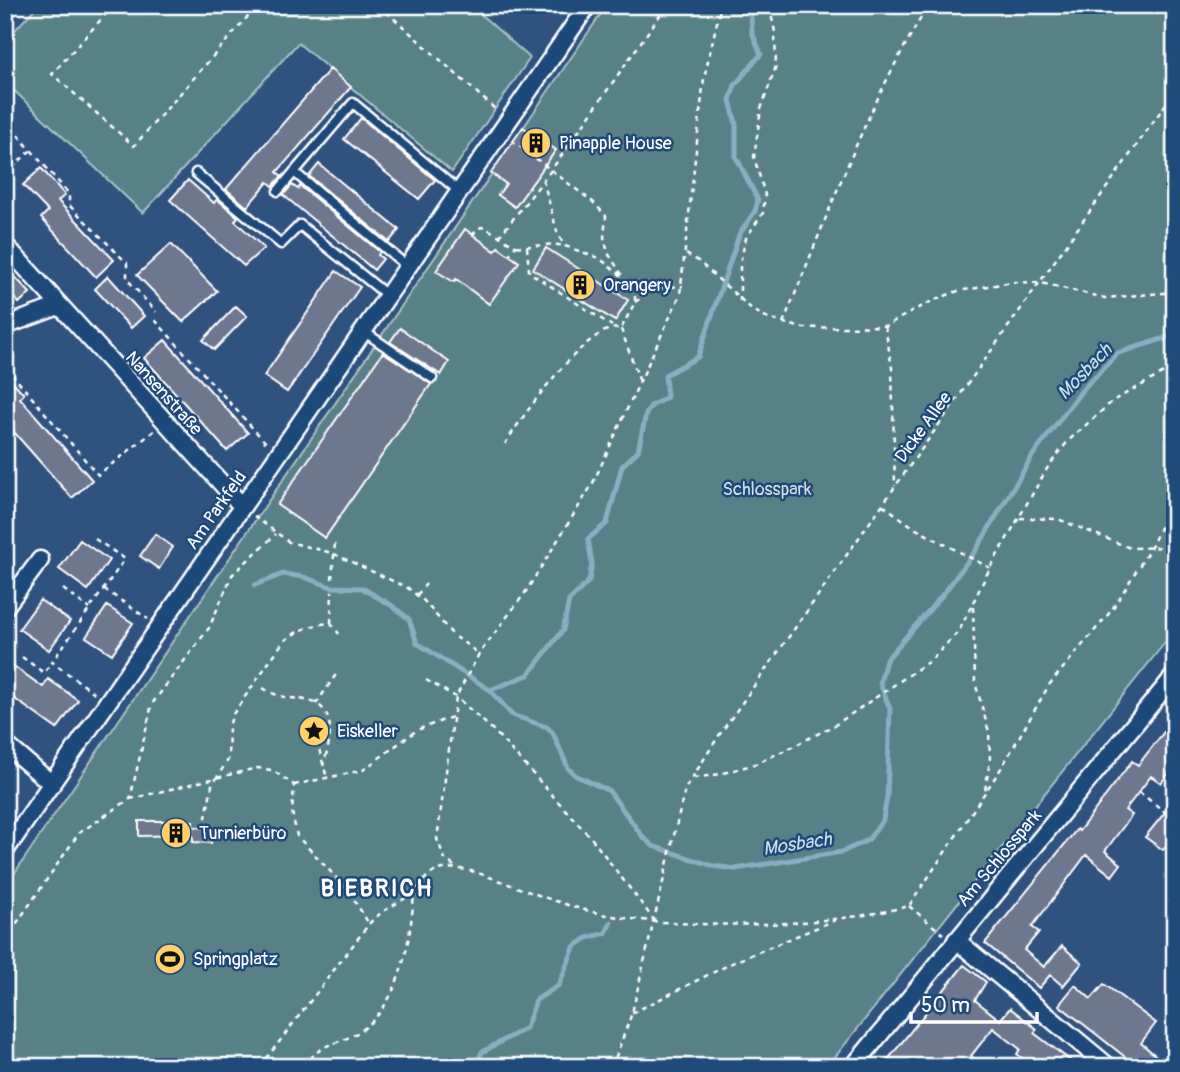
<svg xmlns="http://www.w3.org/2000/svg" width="1180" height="1072" font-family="Pangolin,sans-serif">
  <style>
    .green { fill: #588087; stroke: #acc0c3; stroke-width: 2 }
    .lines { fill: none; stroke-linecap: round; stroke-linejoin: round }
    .stream { stroke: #8badc1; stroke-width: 5 }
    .building { fill: #6d778d; stroke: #fff; stroke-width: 2 }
    .service-casing { stroke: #fff; stroke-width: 13 }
    .minor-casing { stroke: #fff; stroke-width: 21 }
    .path { stroke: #fff; stroke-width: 2.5; stroke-dasharray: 5 5; stroke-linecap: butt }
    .service { stroke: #1f4a7a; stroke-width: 8 }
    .minor { stroke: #1f4a7a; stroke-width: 16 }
    .labels { text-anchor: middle; stroke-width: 5; stroke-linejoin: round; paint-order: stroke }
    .poi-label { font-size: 18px; fill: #fff; stroke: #1f4a7a; text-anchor: start }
    .street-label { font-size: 18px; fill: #fff; stroke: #1f4a7a }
    .park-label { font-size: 18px; fill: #d5dfe1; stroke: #1f4a7a }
    .water-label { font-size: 19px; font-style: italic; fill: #cedde5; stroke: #1f4a7a }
    .district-label { font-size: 24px; font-weight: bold; letter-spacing: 2px; fill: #fff; stroke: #1f4a7a }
  </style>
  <rect width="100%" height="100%" fill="#2f537e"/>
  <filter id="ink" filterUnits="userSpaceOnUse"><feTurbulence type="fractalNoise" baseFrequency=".0143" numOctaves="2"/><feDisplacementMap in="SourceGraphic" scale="14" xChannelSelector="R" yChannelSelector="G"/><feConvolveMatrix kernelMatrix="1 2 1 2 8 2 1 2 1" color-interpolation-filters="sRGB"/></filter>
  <g filter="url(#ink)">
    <!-- green -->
    <path class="green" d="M38,5H470L530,58L452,172L298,43L143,213L5,82V41Z
      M607,5H1175V630L827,1067H5V887Z"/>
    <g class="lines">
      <!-- stream -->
      <path class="stream" d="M255,585L283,574L304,577L331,587L362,588L391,605L409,619L417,643L490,690L512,715L547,727L553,733L568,768L575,775L609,791L643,837L653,846L713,866L735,869L842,852L868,840L883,820L887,797L890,709L880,683L886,660L944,593L976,550L1033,455L1083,389L1118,353L1175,335
        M490,690L528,675L563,630L569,601L589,581L592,563L588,539L607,523L622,466L638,451L646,414L651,406L667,397L665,375L698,357L739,235L755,211L758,200L736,157V124L730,100L735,85L761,54L752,32L750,5
        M475,1067L482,1052L526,1028L536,1000L559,985L574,947L587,938L606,933L611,922"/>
    </g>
    <!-- building -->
    <path class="building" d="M330,69L351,87L277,172L282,176L273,186L268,182L247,207L226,189Z
      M361,118L435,180L419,199L344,139Z
      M523,127L556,150L515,207L498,195L506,184L491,173Z
      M319,164L399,230L389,242L309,176Z
      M41,168L65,195L58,201L114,260L96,277L41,218L48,211L23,185Z
      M188,180L214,203L217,199L238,217L235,221L264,248L244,266L170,200Z
      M292,185L298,189L300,186L380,252L378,255L383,259L374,270L283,195Z
      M465,229L495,251L498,247L519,262L489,304L456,279L454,282L436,271Z
      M171,244L217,291L183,322L137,275Z
      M546,248L628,300L615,321L533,269Z
      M5,266L30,293L19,303L5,288Z
      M336,271L360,287L287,392L264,376Z
      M108,276L144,316L131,328L95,289Z
      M236,306L247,316L214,350L203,340Z
      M400,328L449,362L441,375L390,342Z
      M165,340L248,433L227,451L144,358Z
      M383,352L431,384L325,538L277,505Z
      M5,373L24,394L20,398L92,480L72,498L5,422Z
      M155,534L173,547L159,569L140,556Z
      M80,540L109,560L88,590L59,569Z
      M40,600L70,621L49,650L19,629Z
      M107,606L133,623L112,654L86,637Z
      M5,660L43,687L48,679L78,700L57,729L5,692Z
      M1175,718V765L1161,783L1151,776L1125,810L1132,815L1105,851L1121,864L1112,876L1086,855L1032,927L1039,932L1024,950L1044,967L1062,946L1082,963L1063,986L1050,975L1039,988L985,943L1077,829L1079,831L1132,761L1138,765Z
      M1175,800V835L1163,850L1145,837Z
      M139,821H193V831V826L213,830L211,843L193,842V835L139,836Z
      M964,965L986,982L975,1000L1000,1020L1010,1008L1037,1029L1034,1033L1079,1067H1033L1017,1054L1020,1049L993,1028L971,1056L983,1067H882Z
      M1104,984L1156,1023L1141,1043L1169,1067H1138L1059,1005L1075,985L1091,999Z"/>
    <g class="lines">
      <!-- service casing -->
      <g class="service-casing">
        <path id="service" d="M294,172L408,267
          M196,173L281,244L300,225L388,296
          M278,191L353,103L460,192
          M363,331L432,378"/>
      </g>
      <!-- minor casing -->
      <g class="minor-casing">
        <path id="minor" d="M5,245L241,505
          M5,326L59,306
          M5,607L40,560
          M5,744L52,784
          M5,851L588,5
          M956,940L1109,1067
          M853,1067L1175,675"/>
      </g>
      <!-- path -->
      <path class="path" d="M114,5L52,74L134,146L258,5
        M379,5L495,109
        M5,120L69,194V205L127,263V279L156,312
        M5,175L31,150
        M543,180L558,235L565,246L599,258L623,277
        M472,235L481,227L486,228L516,246L509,255
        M499,237L552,169L667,5
        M516,246C533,248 547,242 564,246
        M527,247L529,272L612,326
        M686,254L698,261L754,311L770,319L802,328L885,326L934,300L958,291L1013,282L1041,283L1105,298L1175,292
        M740,301V263L746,238L763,213L765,195L754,157L761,109L776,66L775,32L769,5
        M635,302L657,288L683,286
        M155,320L267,444
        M783,323C828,216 867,103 929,5
        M885,326L892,368L895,486
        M621,329L640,382
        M5,366L98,475L154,431
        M505,444C521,418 590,319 621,329L635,302V295L608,253L604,237L606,216L593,202L514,142
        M883,505L916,529L990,568
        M254,516L289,542L332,553L408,588L424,601L452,634L479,654
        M1020,518L1058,519L1130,548L1175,547
        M95,539L125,559L52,662L96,694
        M332,579L335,543
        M63,589L90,609
        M104,589L148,619
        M417,595L426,584
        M973,607L975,682L989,732L990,761L985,790
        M331,623L332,591
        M22,657L44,673L52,662
        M426,680L456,697L494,731L592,839L654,920
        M263,688C278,698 288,697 305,700C340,706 330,743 323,766
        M316,704L337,673
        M314,731L327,778
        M1174,766L1175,767
        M694,778L720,774L755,764L792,747L835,725L931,660L959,631L990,568L1048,467L1068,441L1114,400L1175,367
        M294,785L363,770L417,730L452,717
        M1139,792L1165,812
        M130,799L257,768L272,770L294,785L292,812L297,836L348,890L369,924
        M204,828L212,785L228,760L229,726L233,714L283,642C297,630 313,624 331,623L339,634
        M454,866L445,859L437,839L456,697L479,654L525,593L592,485L680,295L704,78L721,5
        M909,906L943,934
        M5,940L79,833L130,799L152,704L209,628L232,575L276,534
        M632,1013L734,962L835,920
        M260,1067L369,924C382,909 398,904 413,893C418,889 420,884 424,880C438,864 457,868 475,872C519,887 566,908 612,916C696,930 827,927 909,906L1002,767L1049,685L1111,611L1125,589L1151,547L1175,496
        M304,1067C324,1039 332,1048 357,1033C401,1007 411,938 414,892
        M612,1067L632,1013L685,789L720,734L1175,91"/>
      <!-- service -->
      <use href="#service" class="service"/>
      <!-- minor -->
      <use href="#minor" class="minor"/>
    </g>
  </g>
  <!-- icons -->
  <defs>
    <g id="building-disc" transform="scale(1.575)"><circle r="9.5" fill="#ffd166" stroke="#1f4a7a"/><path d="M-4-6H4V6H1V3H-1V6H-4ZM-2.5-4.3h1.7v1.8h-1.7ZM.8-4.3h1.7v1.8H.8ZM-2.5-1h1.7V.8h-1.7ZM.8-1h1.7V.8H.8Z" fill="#111"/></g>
    <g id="sight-disc" transform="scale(1.575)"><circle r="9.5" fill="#ffd166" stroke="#1f4a7a"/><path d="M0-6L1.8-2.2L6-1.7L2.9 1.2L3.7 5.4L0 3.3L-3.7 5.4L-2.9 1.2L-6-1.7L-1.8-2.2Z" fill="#111"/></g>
    <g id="stadium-disc" transform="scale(1.575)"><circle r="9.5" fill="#ffd166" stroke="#1f4a7a"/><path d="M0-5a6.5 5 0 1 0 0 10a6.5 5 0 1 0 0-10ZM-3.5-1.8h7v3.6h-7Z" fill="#111"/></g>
  </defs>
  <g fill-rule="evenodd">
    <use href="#building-disc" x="536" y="143"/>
    <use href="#building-disc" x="580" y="285"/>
    <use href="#sight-disc" x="314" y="731"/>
    <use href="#building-disc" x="176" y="833"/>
    <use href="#stadium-disc" x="170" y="959"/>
  </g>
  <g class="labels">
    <!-- poi labels -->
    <g class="poi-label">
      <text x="559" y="149">Pinapple House</text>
      <text x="603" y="291">Orangery</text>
      <text x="337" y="737">Eiskeller</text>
      <text x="199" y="839">Turnierbüro</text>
      <text x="193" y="965">Springplatz</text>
    </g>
    <!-- street labels -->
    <g class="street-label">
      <text transform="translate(164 393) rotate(48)" y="6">Nansenstraße</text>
      <text transform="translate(923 427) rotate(-54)" y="6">Dicke Allee</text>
      <text transform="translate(216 510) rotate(-55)" y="6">Am Parkfeld</text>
      <text transform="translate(999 858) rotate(-50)" y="6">Am Schlosspark</text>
    </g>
    <!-- park labels -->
    <g class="park-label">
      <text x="767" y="495">Schlosspark</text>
    </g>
    <!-- water labels -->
    <g class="water-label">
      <text transform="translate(1084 371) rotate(-46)" y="7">Mosbach</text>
      <text transform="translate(797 843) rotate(-9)" y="7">Mosbach</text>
    </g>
    <!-- district labels -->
    <g class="district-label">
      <text x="377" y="896">BIEBRICH</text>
    </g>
  </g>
  <!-- margin -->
  <rect width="1180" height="1072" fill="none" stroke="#1f4a7a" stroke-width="28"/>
  <rect x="14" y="14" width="1152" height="1044" fill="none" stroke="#fff" stroke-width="2.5" filter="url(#ink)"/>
  <!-- scale -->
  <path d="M911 1012v10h126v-10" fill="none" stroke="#ffffff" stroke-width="3.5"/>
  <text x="921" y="1012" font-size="21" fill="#ffffff" stroke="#1f4a7a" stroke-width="5" paint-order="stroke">50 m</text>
</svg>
